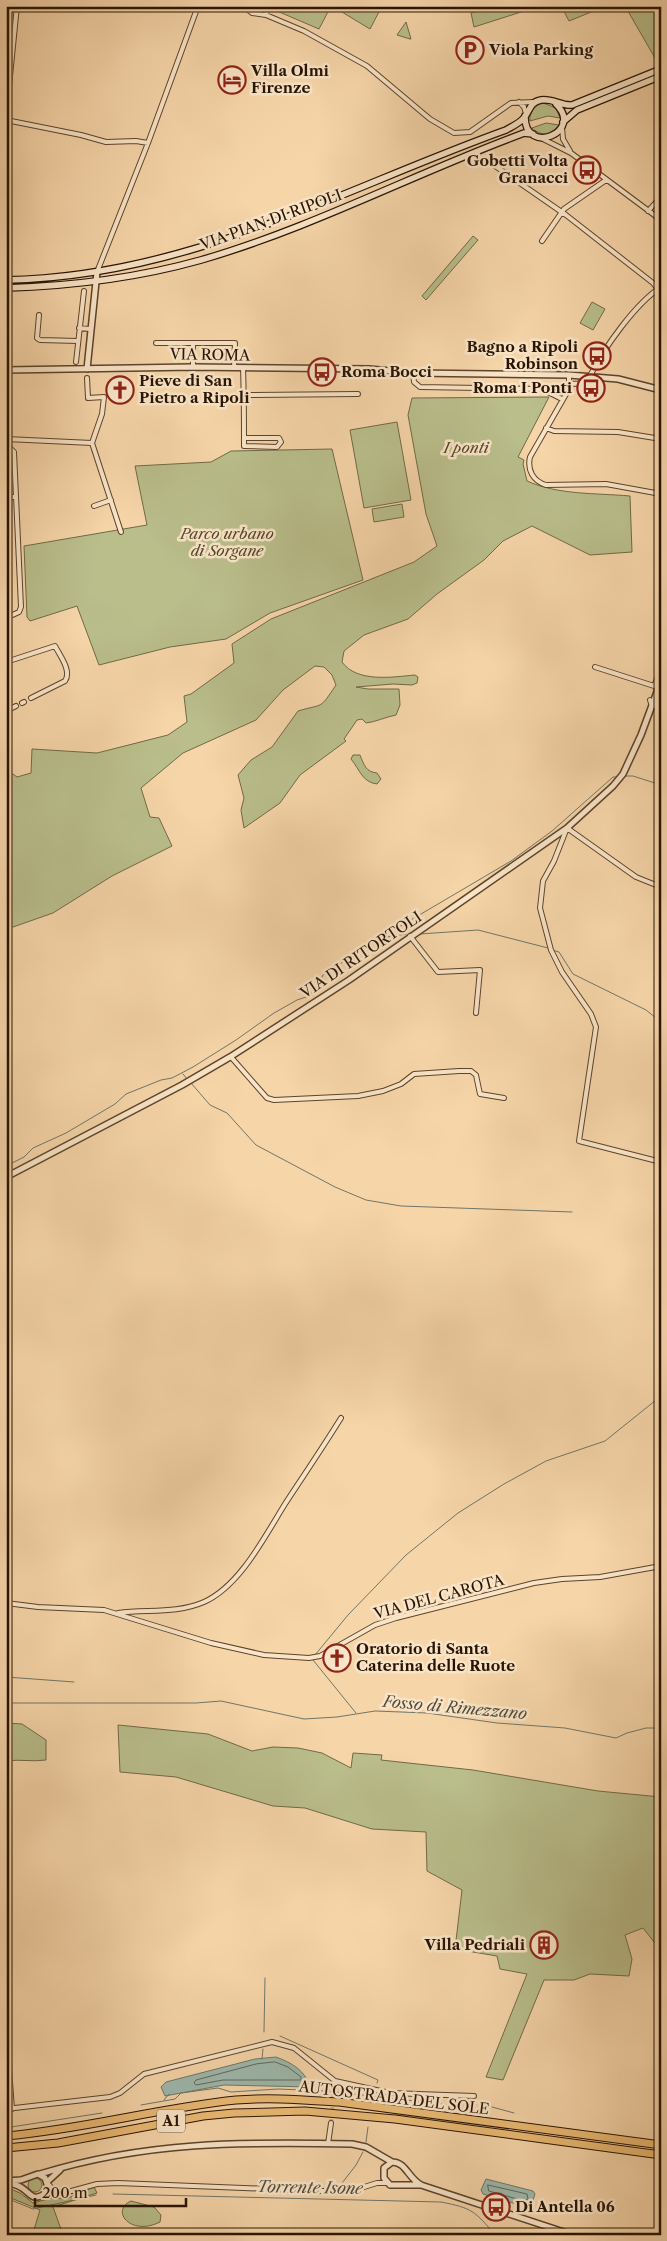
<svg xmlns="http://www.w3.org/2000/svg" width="667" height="2241" font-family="'Libre Caslon Text',serif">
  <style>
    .green { fill: #b9be8b; stroke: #716947 }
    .water { fill: #9db8ad; stroke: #6f7669 }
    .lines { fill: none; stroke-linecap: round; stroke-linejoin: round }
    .shore { stroke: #636658; stroke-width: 1 }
    .stream { stroke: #6f7669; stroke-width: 1 }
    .minor-tunnel { stroke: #cdae88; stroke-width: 4; stroke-dasharray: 4 2; stroke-linecap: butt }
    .minor-casing { stroke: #5c442c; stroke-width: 6 }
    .tertiary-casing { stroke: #5c442c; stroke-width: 8 }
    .secondary-casing { stroke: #291403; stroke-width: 8 }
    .motorway-casing { stroke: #291403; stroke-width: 9 }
    .minor { stroke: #f9e4c7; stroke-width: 4 }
    .tertiary { stroke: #f9e4c7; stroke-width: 5 }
    .secondary { stroke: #f9e4c7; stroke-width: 5.5 }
    .motorway { stroke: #ebba74; stroke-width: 7 }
    .labels { text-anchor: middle; stroke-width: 5; stroke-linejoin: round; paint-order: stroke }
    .shield { fill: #f9e4c7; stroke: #67523e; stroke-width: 1 }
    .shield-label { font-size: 14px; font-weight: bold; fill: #291403 }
    .poi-label { font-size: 15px; font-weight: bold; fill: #291403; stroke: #f9e4c7; text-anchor: start }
    .street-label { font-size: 15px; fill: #291403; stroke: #f9e4c7 }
    .park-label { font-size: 15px; font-style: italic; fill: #54472c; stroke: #f9e4c7 }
    .water-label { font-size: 16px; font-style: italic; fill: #524d3e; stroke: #f9e4c7 }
  </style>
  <rect width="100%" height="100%" fill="#f6d5a9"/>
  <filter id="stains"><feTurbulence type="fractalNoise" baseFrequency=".004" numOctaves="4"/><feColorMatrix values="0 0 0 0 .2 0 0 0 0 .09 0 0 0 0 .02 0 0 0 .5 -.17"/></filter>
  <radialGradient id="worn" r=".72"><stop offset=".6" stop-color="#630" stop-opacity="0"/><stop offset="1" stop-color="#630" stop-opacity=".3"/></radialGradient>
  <!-- green -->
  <path class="green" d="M277,6H331L319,29L277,11Z
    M332,6H382L370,29Z
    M498,6H540L474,27L471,13Z
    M561,6H606L569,21Z
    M625,6H661V55L655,58Z
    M406,22L411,39H410L397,35Z
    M543,103L556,108L560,118L548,116L530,121C529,112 534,106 543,103Z
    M546,123L559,125C552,135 541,137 532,128Z
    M473,236L478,240L426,300L422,296Z
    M592,302L605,309L593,330L580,323Z
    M549,397L518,457L524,460L523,464L527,481C558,495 596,493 630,496L632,552L590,555L532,526L503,541L484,560L437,594L408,619L364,635L344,651L342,662C357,683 393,677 415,675L418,677L417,683L412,685L393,684L356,687L368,689H399L400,705L396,715C385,717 376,722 366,723L362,719L357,720L344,739L346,741L300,775L280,803L244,828L241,810L244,798L238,775L251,760L272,747L298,711C325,703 319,710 336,685L332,675L324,667L315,666L283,690L256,720L183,753L141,788L150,817L159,818L172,846L112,876L53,913L13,927L6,924V769L17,777L31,773L32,749L97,753L168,735L187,722L184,696L191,694L234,663L232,644L271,619L414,562L437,546L426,514L408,415L412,398Z
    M397,422L411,500L364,508L350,430Z
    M332,449L363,580L270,613L226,639L170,647L99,665L77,606L30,621L27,617L24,546L147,525L135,466L211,462L231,451Z
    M402,504L404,517L374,522L372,509Z
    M353,755H360C364,765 366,772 377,773L381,779L377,784C362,782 360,770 351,759Z
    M6,1723L22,1724L46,1740V1760C32,1762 20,1759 6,1761Z
    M118,1725L208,1734L252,1751L273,1747L298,1748L322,1753L351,1768L353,1753L382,1755L381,1760L473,1770L598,1791L661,1797V1942H654L643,1928L625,1935L632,1959L629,1976L590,1974L574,1980H544L503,2080L486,2077L527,1974L500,1969L497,1956L455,1949L462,1890L427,1871L426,1832L372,1829L305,1808L273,1806L176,1777L120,1772Z
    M28 2185a7 7 0 1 1 14 0a7 7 0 1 1-14 0Z
    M6,2187L20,2193L33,2203L52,2198L66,2199L94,2187L97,2193L53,2207L62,2232L60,2235H29L33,2233L40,2210L6,2196Z
    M131,2201L154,2207L161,2215L160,2222C130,2237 110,2210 131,2201Z"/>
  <!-- water -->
  <path class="water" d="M276,2057C292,2063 305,2070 310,2087L224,2085L165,2096L161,2087L166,2082L255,2059Z
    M486,2179L533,2191L535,2194L532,2203L523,2206L483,2194L481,2190Z"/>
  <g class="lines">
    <!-- shore -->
    <path class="shore" d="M275,2062L288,2067L301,2077V2080H223L196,2085L194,2083L196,2080L256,2064Z
      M488,2185L527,2194L528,2199L524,2201L489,2191Z"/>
    <!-- stream -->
    <path class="stream" d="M623,776H633L661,785
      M420,934L478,930L548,948
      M382,937L511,861L552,831L613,777H617
      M552,950L559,952L573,974L646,1010L661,1022
      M183,1074L188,1080
      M191,1083L210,1105L227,1113L256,1145L335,1187L366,1200L401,1206L572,1212
      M6,1166L24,1157L33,1148L66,1133L115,1104L126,1094L161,1080L172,1078L193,1067L236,1040L274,1013L297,1000L309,996L318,985L323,975L367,946L381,938L406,934
      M315,1655L348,1615L406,1555L458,1513L504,1484L546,1461L605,1441L661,1396
      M313,1660L356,1713
      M6,1677L74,1682
      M6,1703H196L221,1701L304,1719L337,1717L375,1711L427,1713L497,1723L565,1728L616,1738L627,1733L646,1728H661
      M264,2032L265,1978
      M280,2036L378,2080L377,2083
      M262,2059L263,2049
      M164,2100L169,2094
      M141,2105L175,2099L181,2093L218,2088L231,2092L278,2089L327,2091L459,2106
      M492,2107L514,2113
      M11,2127L102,2113
      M366,2142L368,2127
      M339,2187L356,2165L363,2152
      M113,2194L441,2202C472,2208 475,2211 495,2235
      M6,2198L33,2209L96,2195"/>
    <!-- minor-tunnel -->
    <path class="minor-tunnel" d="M331,2123L334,2090"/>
    <!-- minor casing -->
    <g class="minor-casing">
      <path id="minor" d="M243,6L252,13L266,15L304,31L367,66L430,119L454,133L470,132L511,103L533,102
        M266,15L268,6
        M519,102L524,107L526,114
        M6,116L17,6
        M6,120L81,135L106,142L136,141L148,143
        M562,127L563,139L570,151
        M541,138L571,153L661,220
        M488,161L566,215L653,283L661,293
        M648,211L661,197
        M542,241L564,209L606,180
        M97,272L148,143L198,6
        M39,315L37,338L40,340L78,341
        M79,328L90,329
        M156,343H193
        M76,362L84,291
        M193,367V343H235L234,368
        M243,368C244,394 244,420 244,446L277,447L281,442L279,438H244
        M413,373L414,382L420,387L542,389L562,399
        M569,375V389L530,457C527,470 533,481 546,485L606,484L661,494
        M590,376C604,348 635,304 661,287
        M87,378L88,398L104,397L102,414L92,443L121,532
        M569,384L593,383L599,377
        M244,395L358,394
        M546,428L554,431L618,432L661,439
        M6,439L92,443
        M6,444L14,452L21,607L19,612L6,618
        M6,497H14
        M94,506L111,500
        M6,662L55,646C60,656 72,671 65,681L31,698
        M595,667L654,686L661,670
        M650,700L652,706L661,705
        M22,703L24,702
        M8,710L16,706
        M661,887L636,877L567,828L554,861L543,881L540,908L551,950L562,972L591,1014L596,1027L579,1141L661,1162
        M410,936L438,972L480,970L476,1013
        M231,1057L267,1098L274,1100L358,1096L383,1091L401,1084L414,1074L459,1071H471L476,1075L480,1094L504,1098
        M6,1603L38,1607L104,1610L211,1643L264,1655L309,1658L320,1656L375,1625L396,1618L534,1583L562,1579L600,1577L661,1566
        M118,1613C147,1609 176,1614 204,1602C240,1586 265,1536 285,1504C304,1475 323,1447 341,1418
        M6,2028L12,2109
        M334,2090L335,2081
        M6,2109L110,2097L120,2093L144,2074L272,2042L294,2048L335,2081L390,2093L474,2096
        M328,2144L331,2123
        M47,2183L52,2188L59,2192
        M43,2195L64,2193L97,2184L118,2183L348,2192L377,2183H387"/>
    </g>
    <!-- tertiary casing -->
    <g class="tertiary-casing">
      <path id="tertiary" d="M87,369L97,272
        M6,370L193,367L369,369L413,373L569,375L618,379L661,390
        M6,1177L182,1085L230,1057L349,980L567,828L613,786L623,774L641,735L661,681
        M40,2174C146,2141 243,2142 352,2144L366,2147L392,2162
        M6,2181L21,2180L38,2174L45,2178L48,2187L43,2195C32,2201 30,2193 22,2188C18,2185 12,2184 6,2182
        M47,2182L60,2170
        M421,2185C408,2178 406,2162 392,2162L384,2168V2178L390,2185H421L573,2235"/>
    </g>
    <!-- secondary casing -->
    <g class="secondary-casing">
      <path id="secondary" d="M525,116C524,157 585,132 556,104
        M563,122L577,110L661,76
        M6,280C188,277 339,190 506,130C511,127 518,124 523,119C530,112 529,102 541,100C552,98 561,106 572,105L661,69
        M6,288C72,286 137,278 201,260C308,229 408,177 511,138L524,133L533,134"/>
    </g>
    <!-- motorway casing -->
    <g class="motorway-casing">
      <path id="motorway" d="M6,2136C84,2129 159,2108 236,2100C270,2097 305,2100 339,2102L661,2145
        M6,2148L58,2143L203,2116L234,2113L305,2111L395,2119L661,2155"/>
    </g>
    <!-- minor -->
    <use href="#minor" class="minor"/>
    <!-- tertiary -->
    <use href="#tertiary" class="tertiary"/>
    <!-- secondary -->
    <use href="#secondary" class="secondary"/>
    <!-- motorway -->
    <use href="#motorway" class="motorway"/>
  </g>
  <!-- icons -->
  <defs>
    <g id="parking-ring" transform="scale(1.4375)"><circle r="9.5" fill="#f9e4c7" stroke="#8f2418" stroke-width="1.5"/><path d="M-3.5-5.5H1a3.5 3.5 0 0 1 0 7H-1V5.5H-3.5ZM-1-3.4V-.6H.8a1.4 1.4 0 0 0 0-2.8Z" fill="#8f2418"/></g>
    <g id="hotel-ring" transform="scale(1.4375)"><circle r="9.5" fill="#f9e4c7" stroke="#8f2418" stroke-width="1.5"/><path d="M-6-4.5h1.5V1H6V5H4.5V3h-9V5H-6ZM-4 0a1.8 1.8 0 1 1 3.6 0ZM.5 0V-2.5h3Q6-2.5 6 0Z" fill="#8f2418"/></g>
    <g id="bus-ring" transform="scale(1.4375)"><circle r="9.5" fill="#f9e4c7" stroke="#8f2418" stroke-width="1.5"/><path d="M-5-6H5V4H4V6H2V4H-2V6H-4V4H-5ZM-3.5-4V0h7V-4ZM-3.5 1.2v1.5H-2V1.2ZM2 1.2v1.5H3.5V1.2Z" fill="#8f2418"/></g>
    <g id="church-ring" transform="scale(1.4375)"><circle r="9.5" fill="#f9e4c7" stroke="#8f2418" stroke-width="1.5"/><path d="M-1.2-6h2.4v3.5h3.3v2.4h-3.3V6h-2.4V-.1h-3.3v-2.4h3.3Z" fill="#8f2418"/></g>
    <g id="building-ring" transform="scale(1.4375)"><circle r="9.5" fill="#f9e4c7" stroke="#8f2418" stroke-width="1.5"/><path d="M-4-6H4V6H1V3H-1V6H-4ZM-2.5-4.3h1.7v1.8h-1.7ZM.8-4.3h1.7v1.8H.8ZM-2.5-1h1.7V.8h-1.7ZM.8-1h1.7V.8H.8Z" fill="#8f2418"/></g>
  </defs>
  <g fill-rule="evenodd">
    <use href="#parking-ring" x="470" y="50"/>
    <use href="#hotel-ring" x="232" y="80"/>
    <use href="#bus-ring" x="587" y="170"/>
    <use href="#bus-ring" x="597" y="356"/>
    <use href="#bus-ring" x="322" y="372"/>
    <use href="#bus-ring" x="591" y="388"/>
    <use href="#church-ring" x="120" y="390"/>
    <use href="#church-ring" x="337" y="1658"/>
    <use href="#building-ring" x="544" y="1945"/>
    <use href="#bus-ring" x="496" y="2207"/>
  </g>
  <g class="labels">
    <!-- shield labels -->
    <rect class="shield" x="157" y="2109.5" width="28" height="23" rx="4"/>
    <g class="shield-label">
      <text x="171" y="2126">A1</text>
    </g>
    <!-- poi labels -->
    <g class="poi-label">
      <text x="489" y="55">Viola Parking</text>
      <text x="251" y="76">Villa Olmi<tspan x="251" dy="17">Firenze</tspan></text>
      <text x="568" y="166" text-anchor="end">Gobetti Volta<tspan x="568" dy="17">Granacci</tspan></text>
      <text x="578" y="352" text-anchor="end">Bagno a Ripoli<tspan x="578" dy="17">Robinson</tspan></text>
      <text x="341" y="377">Roma Bocci</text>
      <text x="139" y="386">Pieve di San<tspan x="139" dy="17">Pietro a Ripoli</tspan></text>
      <text x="572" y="393" text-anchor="end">Roma I Ponti</text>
      <text x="356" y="1654">Oratorio di Santa<tspan x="356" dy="17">Caterina delle Ruote</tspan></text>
      <text x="525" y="1950" text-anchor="end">Villa Pedriali</text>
      <text x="515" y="2212">Di Antella 06</text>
    </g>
    <!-- street labels -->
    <g class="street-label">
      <text transform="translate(271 220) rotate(-20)" y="5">VIA PIAN DI RIPOLI</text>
      <text transform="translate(210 355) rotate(1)" y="5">VIA ROMA</text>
      <text transform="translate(361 955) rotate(-34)" y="5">VIA DI RITORTOLI</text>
      <text transform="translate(439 1597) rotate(-15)" y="5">VIA DEL CAROTA</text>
      <text transform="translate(394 2098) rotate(7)" y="5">AUTOSTRADA DEL SOLE</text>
    </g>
    <!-- park labels -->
    <g class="park-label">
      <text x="466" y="453">I ponti</text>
      <text x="227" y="539">Parco urbano<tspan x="227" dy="17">di Sorgane</tspan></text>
    </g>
    <!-- water labels -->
    <g class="water-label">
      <text transform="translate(455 1707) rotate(5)" y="6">Fosso di Rimezzano</text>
      <text transform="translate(310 2187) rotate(1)" y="6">Torrente Isone</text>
    </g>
  </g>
  <!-- margin -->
  <rect width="667" height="2241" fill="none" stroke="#f6d5a9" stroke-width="25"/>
  <rect x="8" y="8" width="652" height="2226" fill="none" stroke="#291403" stroke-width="2.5"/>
  <rect x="12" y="12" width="642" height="2216" fill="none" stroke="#291403"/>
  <!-- scale -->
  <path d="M35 2198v8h151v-8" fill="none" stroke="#291403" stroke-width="2.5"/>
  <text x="42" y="2198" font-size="15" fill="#291403" stroke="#f9e4c7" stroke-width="4" paint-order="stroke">200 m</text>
  <rect width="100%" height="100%" filter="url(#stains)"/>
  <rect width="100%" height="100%" fill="url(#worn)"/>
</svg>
